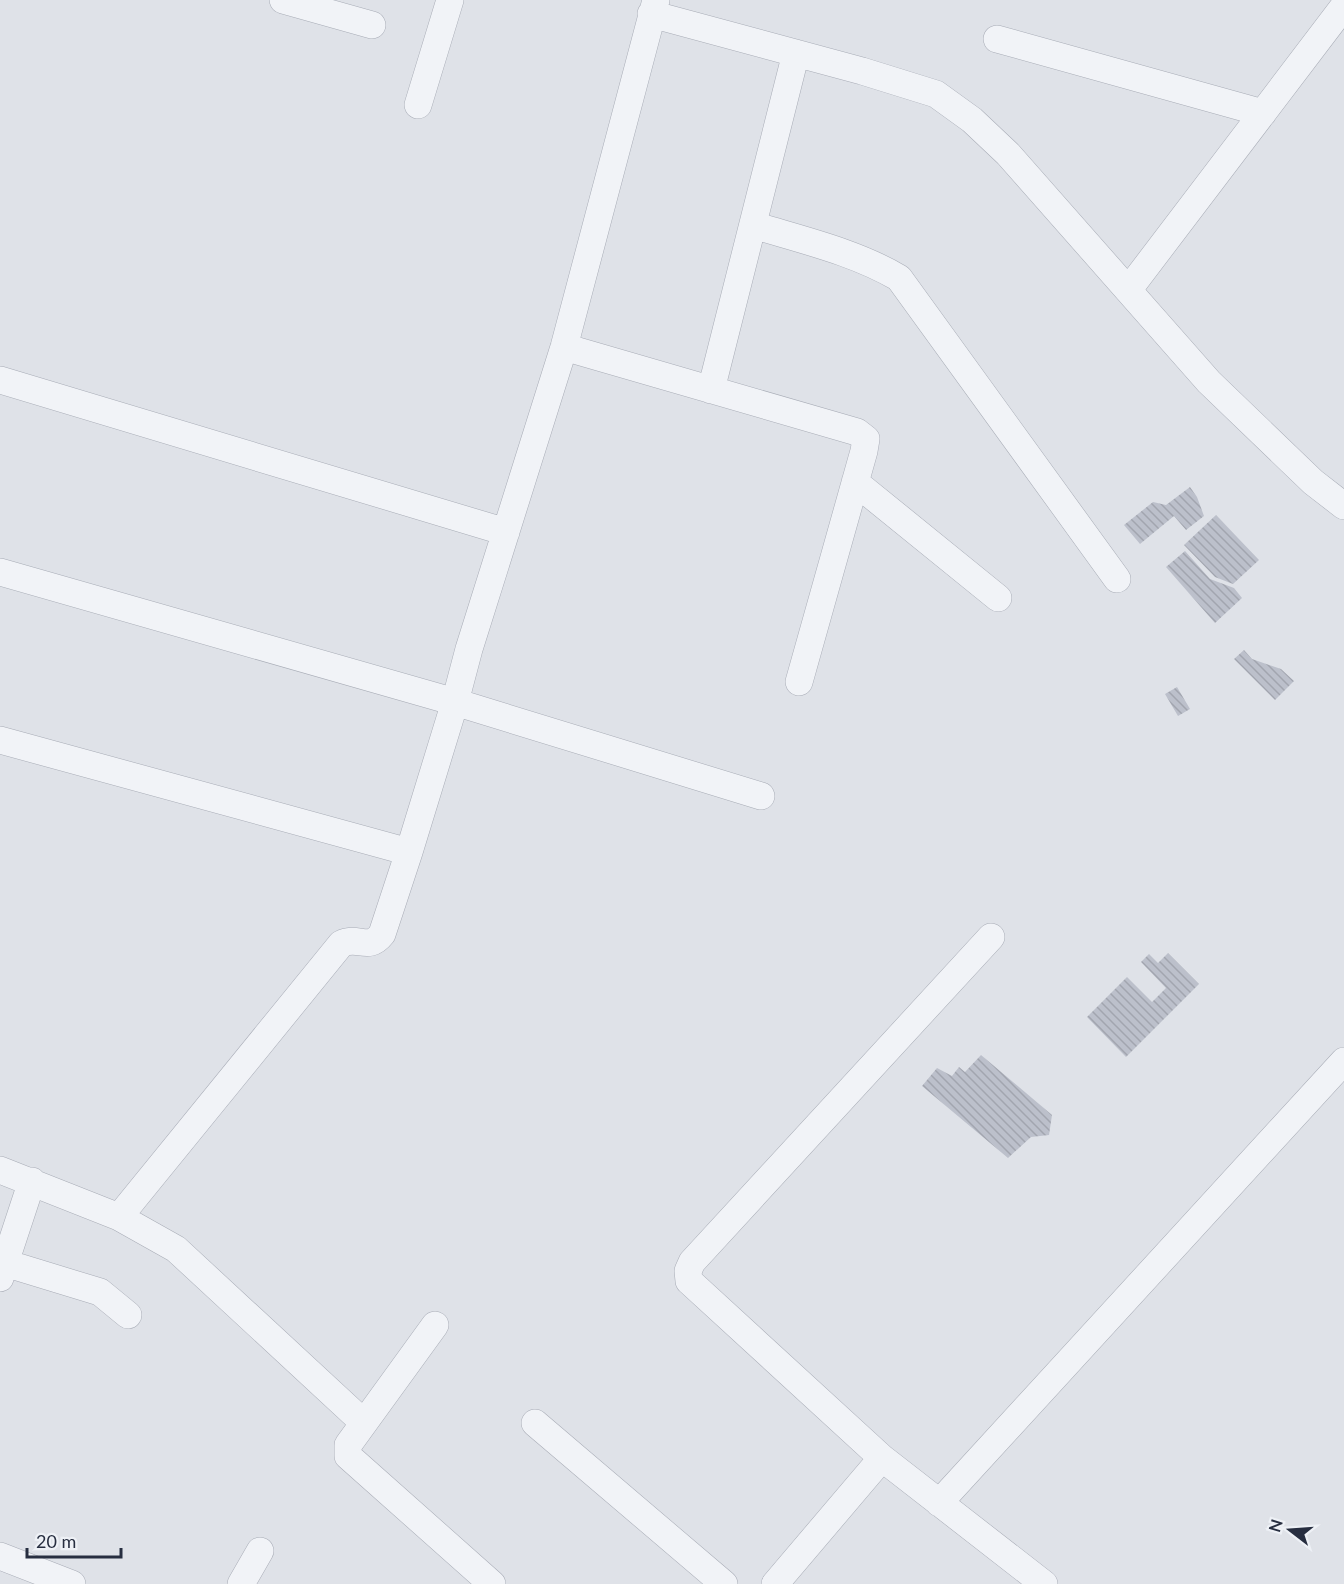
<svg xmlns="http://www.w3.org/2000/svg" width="1344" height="1584" font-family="Lato,sans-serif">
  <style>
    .building { fill: url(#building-back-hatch) }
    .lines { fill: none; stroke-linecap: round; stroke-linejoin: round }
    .minor-casing { stroke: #a8acb6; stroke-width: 28 }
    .minor { stroke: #f1f3f7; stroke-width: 27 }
  </style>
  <defs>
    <pattern id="building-back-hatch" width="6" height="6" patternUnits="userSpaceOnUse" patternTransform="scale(1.5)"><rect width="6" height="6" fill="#bcc0cb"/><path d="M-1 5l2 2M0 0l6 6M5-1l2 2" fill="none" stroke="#a2a5af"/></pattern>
  </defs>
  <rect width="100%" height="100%" fill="#dfe2e8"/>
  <!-- building -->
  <path class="building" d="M1190,487L1197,497L1204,516L1186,530L1174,516L1140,544L1124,525L1153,502L1166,505Z
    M1216,515L1259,560L1233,584L1215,577L1184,545Z
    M1185,551L1210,579L1234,588L1242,598L1215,623L1166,567Z
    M1244,650L1252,659L1281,669L1294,681L1275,700L1234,659Z
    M1177,687L1190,709L1178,716L1165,694Z
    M1168,953L1199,984L1126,1057L1087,1017L1127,977L1152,1002L1166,988L1141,962L1149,954L1158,963Z
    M981,1055L1052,1115L1049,1135L1031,1137L1008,1158L922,1086L937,1068L952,1076L959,1067L965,1072Z"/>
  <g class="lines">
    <!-- minor casing -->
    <g class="minor-casing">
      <path id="minor" d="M283,0L372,25
        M651,14L862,71L936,94L972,120L1008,154L1209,382L1313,482L1344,506
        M997,39L1263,113
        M418,105L450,0
        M753,225C802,240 855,252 899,278L1117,579
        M1129,289L1344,6
        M564,347L857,432L866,439L864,451L799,682
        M0,380L506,532
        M711,390L796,53
        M855,482L998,598
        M0,572L455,702L761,796
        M0,740L409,852
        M991,937L692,1262L688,1271L689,1281L882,1458L1044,1584
        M0,1170L119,1217L176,1249L364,1423
        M119,1217L341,944C358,935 368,952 382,934L409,852L455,702L469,649L564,347L656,0
        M5,1263L100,1292L128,1315
        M0,1278L32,1181
        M435,1325L348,1445V1456L492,1584
        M535,1423L724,1584
        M939,1503L1344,1061
        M0,1556L72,1584
        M241,1584L260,1551
        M775,1584L882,1458"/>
    </g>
    <!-- minor -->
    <use href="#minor" class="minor"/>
  </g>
  <!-- north arrow -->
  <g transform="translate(1290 1530) rotate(287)" stroke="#eef1f6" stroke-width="4.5" paint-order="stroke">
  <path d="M0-4.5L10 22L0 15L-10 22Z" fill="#272e40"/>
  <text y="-9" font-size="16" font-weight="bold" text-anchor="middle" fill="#272e40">N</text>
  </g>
  <!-- scale -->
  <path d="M27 1548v9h94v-9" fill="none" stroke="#272e40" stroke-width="3"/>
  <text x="36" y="1548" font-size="18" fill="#272e40" stroke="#eef1f6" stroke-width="4.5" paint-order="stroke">20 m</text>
</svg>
